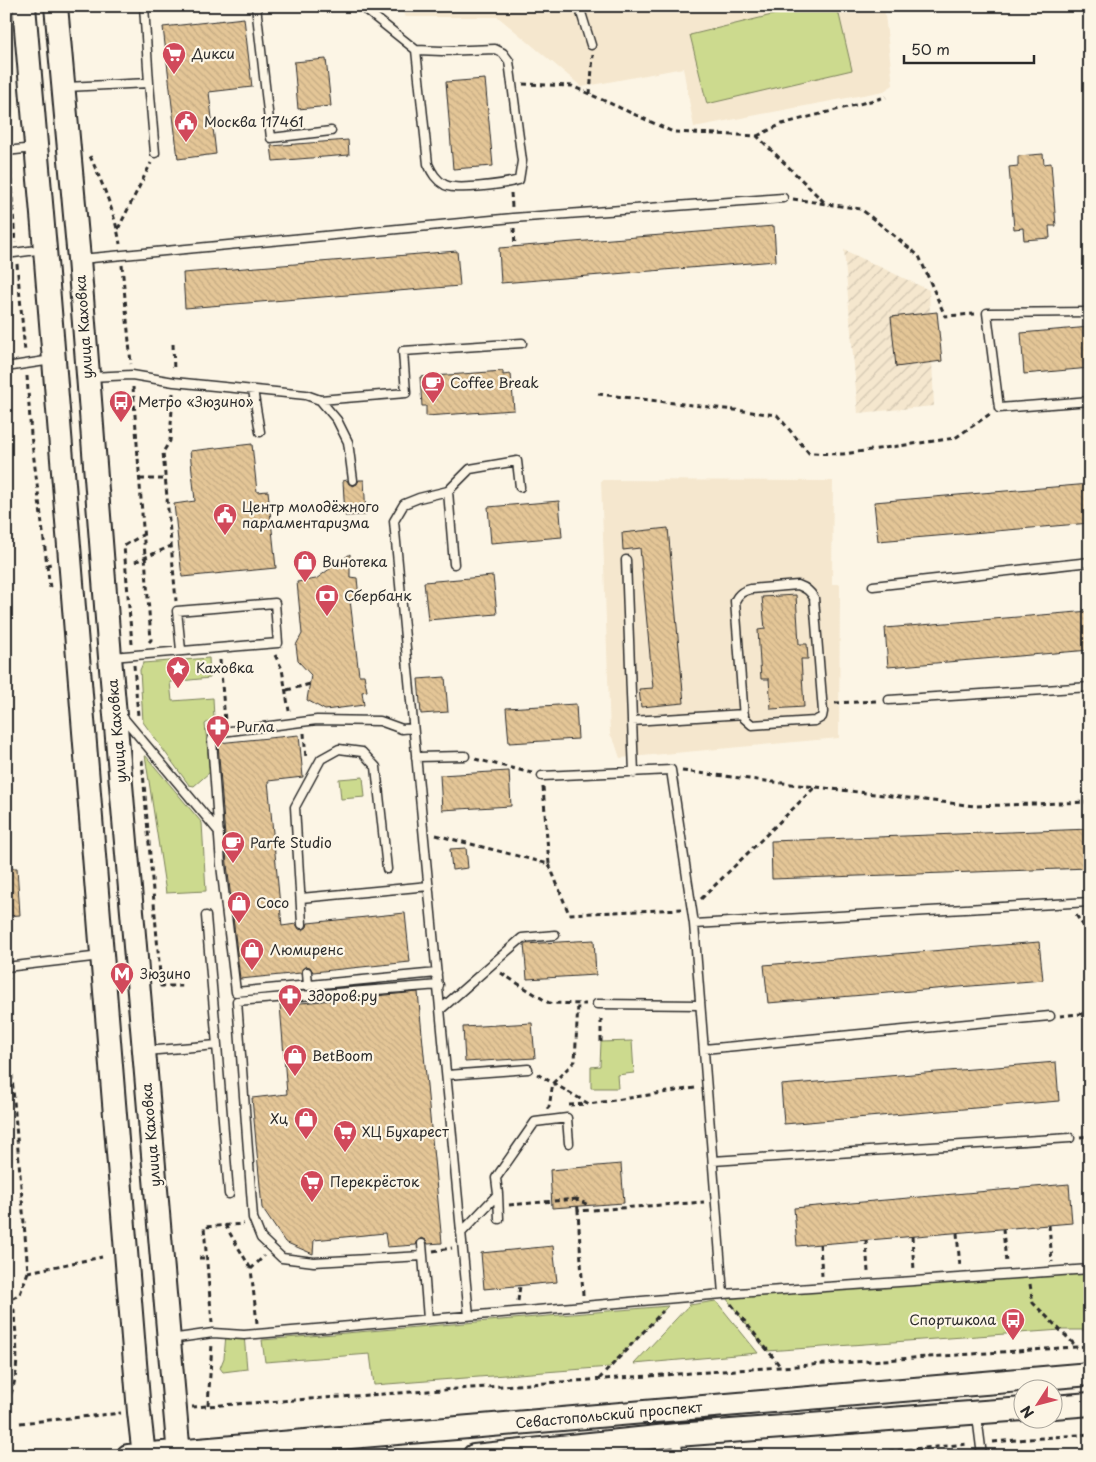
<svg xmlns="http://www.w3.org/2000/svg" width="1096" height="1462" font-family="'Playpen Sans',sans-serif">
  <style>
    .built { fill: #f5e7ce }
    .industrial { fill: url(#industrial-furrows) }
    .green { fill: #ccda8e; stroke: #7c825c }
    .building { fill: url(#building-back-hatch); stroke: #2b2b2b }
    .lines { fill: none; stroke-linecap: round; stroke-linejoin: round }
    .service-casing { stroke: #2b2b2b; stroke-width: 11 }
    .secondary-casing { stroke: #2b2b2b; stroke-width: 26 }
    .path { stroke: #2b2b2b; stroke-width: 3; stroke-dasharray: 5 4; stroke-linecap: butt }
    .service { stroke: #fcf5e5; stroke-width: 8 }
    .secondary { stroke: #fcf5e5; stroke-width: 22 }
    .labels { text-anchor: middle; stroke-width: 4.5; stroke-linejoin: round; paint-order: stroke }
    .poi-label { font-size: 14px; fill: #2b2b2b; stroke: #fcf5e5; text-anchor: start }
    .street-label { font-size: 14px; fill: #2b2b2b; stroke: #fcf5e5 }
  </style>
  <defs>
    <pattern id="industrial-furrows" width="10" height="10" patternUnits="userSpaceOnUse" patternTransform="scale(1.25)"><rect width="10" height="10" fill="#f5e7ce"/><path d="M-1 1l2-2M0 10L10 0M9 11l2-2" fill="none" stroke="#d2c6b1"/></pattern>
    <pattern id="building-back-hatch" width="6" height="6" patternUnits="userSpaceOnUse" patternTransform="scale(1.25)"><rect width="6" height="6" fill="#e4c697"/><path d="M-1 5l2 2M0 0l6 6M5-1l2 2" fill="none" stroke="#c4aa82"/></pattern>
  </defs>
  <rect width="100%" height="100%" fill="#fcf5e5"/>
  <filter id="ink" filterUnits="userSpaceOnUse"><feTurbulence type="fractalNoise" baseFrequency=".02" numOctaves="2"/><feDisplacementMap in="SourceGraphic" scale="10" xChannelSelector="R" yChannelSelector="G"/><feConvolveMatrix kernelMatrix="1 2 1 2 8 2 1 2 1" color-interpolation-filters="sRGB"/></filter>
  <g filter="url(#ink)">
    <!-- built -->
    <path class="built" d="M399,6H884L893,85L884,91L694,127L683,68L582,87L498,17H406Z
      M601,480L833,481L832,584H840L839,738L620,758L615,743L610,734Z"/>
    <!-- industrial -->
    <path class="industrial" d="M844,250L929,290L934,406L858,413Z"/>
    <!-- green -->
    <path class="green" d="M809,6H837L852,70L707,104L690,35Z
      M209,658L210,678L170,682L172,701L213,698L214,718L205,724L210,772L194,786L189,785L143,722L140,670L143,663Z
      M145,755L202,823L206,891L166,893Z
      M363,777L365,797L341,799L339,779Z
      M632,1041L634,1073L617,1075L618,1088H591V1067L600,1066L601,1042Z
      M1090,1269V1330H1061L767,1351L723,1294Z
      M716,1301L758,1353L634,1364L689,1305Z
      M668,1306L610,1367L374,1385L370,1354L265,1362L262,1340Z
      M226,1334L244,1335L247,1369L223,1372L220,1368L224,1358Z"/>
    <!-- building -->
    <path class="building" d="M244,18L252,87L209,92L216,154L178,159L163,27Z
      M326,59L331,106L298,109L294,62Z
      M485,79L493,166L453,169L446,82Z
      M348,140L349,155L273,161L271,146Z
      M1043,154L1044,164L1051,163L1056,226H1049L1050,238L1024,240L1023,228L1014,229L1009,167L1018,166V156Z
      M774,226L776,261L501,283L499,248Z
      M457,251L460,286L185,308L183,273Z
      M937,312L942,361L896,367L891,317Z
      M1090,327V368L1024,374L1021,333Z
      M503,371V375L511,374L514,410L426,416V406H422L420,377Z
      M252,444L257,492L268,491L276,568L182,577L174,504L195,501L190,451Z
      M347,480L349,484L353,486L357,484L359,480H364L366,515L345,516L343,481Z
      M1090,484V523L878,541L874,502Z
      M559,501L562,537L491,543L488,507Z
      M668,528L684,703L641,707L639,689L653,688L640,548L623,550L622,533Z
      M350,554V577L357,578L359,598L350,600L359,675H364L367,691L362,692L364,705L325,710L307,700L311,675L298,661L296,645L302,634L297,582L316,579Z
      M493,576L497,614L428,620L424,582Z
      M796,595L799,644H807L808,659H801L804,707L771,709L769,679H761L758,630L765,629L762,597Z
      M1090,611V650L888,667L885,628Z
      M445,677L448,712L421,714L418,679Z
      M576,704L578,739L509,743L506,708Z
      M299,735L303,777L268,781L282,926L296,924L299,929L303,930L307,927L308,923L405,913L410,962L313,972L310,967L306,966L302,969L301,973L240,979L227,864L218,743Z
      M509,771L511,806L442,810L440,775Z
      M1090,829V868L772,879L771,841Z
      M466,848L468,868L452,870L450,849Z
      M6,868H17L20,915L6,916Z
      M594,940L596,975L527,979L524,944Z
      M1039,942L1043,980L768,1003L764,965Z
      M418,992L442,1243L428,1244L426,1240L422,1238L418,1240L416,1245L387,1247L385,1233L314,1240L313,1254L285,1242L262,1208L252,1098L287,1094L280,1005Z
      M532,1023L535,1058L465,1062L463,1027Z
      M1056,1062L1059,1101L784,1124L781,1085Z
      M621,1164L624,1203L552,1208L550,1170Z
      M1069,1184L1072,1223L797,1246L794,1208Z
      M553,1246L557,1282L484,1289L481,1253Z"/>
    <g class="lines">
      <!-- service casing -->
      <g class="service-casing">
        <path id="service" d="M144,6L149,83
          M256,6L271,138L331,131
          M361,6L416,50L442,51L495,49L503,53L509,61L522,161L519,180C504,184 458,191 445,185C436,180 432,173 428,164L416,50
          M579,6L591,45
          M66,87L149,83L155,153
          M6,151L34,148
          M6,254L44,249
          M81,259L513,218L783,198
          M1090,312L987,313L999,408L1090,401
          M6,367L52,360
          M90,377L132,375L174,382L306,395L320,400L337,420L348,442L353,480
          M253,390L260,432
          M320,400L406,393L403,351L522,343
          M448,491L454,564
          M626,560L634,773
          M798,585C806,588 810,591 814,598L823,712L822,717L815,721L752,725L744,718L735,601C739,593 743,591 751,589Z
          M873,586L1090,562
          M112,657L278,643L275,603L177,611L181,650
          M889,700L1090,687
          M121,715L219,832
          M632,721L744,714
          M413,728L402,729L380,721L317,720L214,733L212,740L221,865L236,992L437,973
          M416,757L465,756
          M542,776L671,770L694,924L723,1294
          M301,898L429,886
          M206,916L217,1045
          M302,924L295,807L321,759L339,749L362,752L376,767L387,869
          M694,924L1090,902
          M6,967L101,956
          M307,972L308,986
          M597,1004L700,1005
          M441,1009L522,938L555,935
          M704,1049L1050,1016
          M146,1051L217,1045L229,1194
          M447,1075L528,1069
          M713,1161L1070,1138
          M498,1194L499,1219
          M461,1233L498,1194L496,1178L535,1122L567,1118L569,1143
          M422,1244L423,1256
          M469,1316L394,521L404,504L419,498L448,491L470,469L517,461L520,487
          M428,1319L423,1256L314,1262L282,1258L261,1238L253,1218L237,1001L439,985
          M170,1339L213,1333L244,1335L723,1294L1090,1269
          M977,1416L982,1456
          M677,1438L678,1456"/>
      </g>
      <!-- secondary casing -->
      <g class="secondary-casing">
        <path id="secondary" d="M24,6L45,249L139,1412L144,1456
          M56,6L79,259L110,657L179,1456
          M1054,1407L1090,1404
          M128,1456L1090,1374
          M474,1456L677,1435L1024,1409"/>
      </g>
      <!-- path -->
      <path class="path" d="M523,84L572,86L673,132L757,136L825,203
        M590,94L593,55
        M6,105L8,140
        M757,136L782,124L886,97
        M90,156C103,185 115,213 120,244
        M10,162L15,243
        M511,193L512,207
        M793,199L861,209L919,256L945,316L975,314
        M514,228L515,247
        M118,229L151,163
        M17,264L25,352
        M122,265L131,364
        M173,344L174,371
        M27,376L31,435L47,565L51,564
        M133,387L151,640L149,642
        M173,393L170,441L163,452L176,601
        M598,394L777,415L809,453L843,454L955,438L990,414
        M140,479H165
        M135,562L171,546
        M47,565L50,588
        M132,644L124,546L144,534
        M275,655L282,669L289,711
        M220,660L225,721
        M134,665L138,716
        M287,690L310,684
        M835,703L878,701
        M304,733L306,759
        M475,759L532,773
        M142,760L161,986H184
        M682,771L975,806L1090,802
        M543,787L549,864
        M436,835L549,864L569,914L682,909
        M701,899L814,788
        M1076,915L1090,935
        M501,973L549,1003L586,1004
        M6,987L9,978
        M6,1003L28,1272L20,1294L6,1302
        M1060,1016L1090,1013
        M601,1042V1015
        M537,1074L553,1083L575,1061L578,1004
        M569,1105L588,1104
        M547,1109L549,1107L553,1083L589,1104L695,1088
        M1080,1137L1090,1136
        M509,1205L577,1199
        M578,1211L577,1199L588,1205
        M225,1225L251,1269
        M1049,1225L1052,1262
        M1003,1229L1006,1263
        M957,1233L960,1267
        M912,1236L914,1271
        M866,1240L868,1272
        M820,1244L822,1276
        M433,1251L452,1248
        M199,1258H206
        M28,1272L102,1257
        M1030,1284L1033,1303L1077,1347
        M583,1295L578,1211L704,1202
        M518,1301L520,1286
        M6,1304L14,1310C16,1341 22,1377 6,1404
        M731,1304L780,1366
        M212,1323L204,1227L244,1224
        M257,1323L251,1269L264,1256
        M599,1379L663,1311
        M208,1405L212,1344
        M192,1407L1090,1346
        M20,1423L121,1413
        M993,1442L1090,1434
        M879,1452L887,1456
        M835,1456L969,1444
        M1085,1456L1090,1455"/>
      <!-- service -->
      <use href="#service" class="service"/>
      <!-- secondary -->
      <use href="#secondary" class="secondary"/>
    </g>
  </g>
  <!-- icons -->
  <defs>
    <g id="supermarket-pin" transform="scale(1.25)"><path d="M0 17L-7.5 6A9.5 9.5 0 1 1 7.5 6Z" fill="#d1495b" stroke="#fcf5e5"/><path d="M-6-5.5h2.5l.6 2H6L4.5 2H-2.5L-4.4-4H-6ZM-1.5 3.2a1.3 1.3 0 1 0 .1 0ZM3 3.2a1.3 1.3 0 1 0 .1 0Z" fill="#fff"/></g>
    <g id="civic-pin" transform="scale(1.25)"><path d="M0 17L-7.5 6A9.5 9.5 0 1 1 7.5 6Z" fill="#d1495b" stroke="#fcf5e5"/><path d="M-.6-6.5H3V-4.5H.6V-3L4-1V1h2V6H-6V1h2V-1L-.6-3ZM-1.2 2.5V6h2.4V2.5Z" fill="#fff"/></g>
    <g id="cafe-pin" transform="scale(1.25)"><path d="M0 17L-7.5 6A9.5 9.5 0 1 1 7.5 6Z" fill="#d1495b" stroke="#fcf5e5"/><path d="M-5.5-4.5H6V0H3Q3 3.5 0 3.5H-2.5Q-5.5 3.5-5.5 0ZM3-3.2v2h1.7v-2ZM-6 4.5H4V6H-6Z" fill="#fff"/></g>
    <g id="bus-pin" transform="scale(1.25)"><path d="M0 17L-7.5 6A9.5 9.5 0 1 1 7.5 6Z" fill="#d1495b" stroke="#fcf5e5"/><path d="M-5-6H5V4H4V6H2V4H-2V6H-4V4H-5ZM-3.5-4V0h7V-4ZM-3.5 1.2v1.5H-2V1.2ZM2 1.2v1.5H3.5V1.2Z" fill="#fff"/></g>
    <g id="shop-pin" transform="scale(1.25)"><path d="M0 17L-7.5 6A9.5 9.5 0 1 1 7.5 6Z" fill="#d1495b" stroke="#fcf5e5"/><path d="M-5-2.5h2.3a2.7 3.5 0 0 1 5.4 0H5L5.5 6h-11ZM-1.5-2.5h3a1.5 2.3 0 0 0-3 0Z" fill="#fff"/></g>
    <g id="bank-pin" transform="scale(1.25)"><path d="M0 17L-7.5 6A9.5 9.5 0 1 1 7.5 6Z" fill="#d1495b" stroke="#fcf5e5"/><path d="M-6-4H6V4H-6ZM0-2.3a2.3 2.3 0 1 0 0 4.6a2.3 2.3 0 1 0 0-4.6Z" fill="#fff"/></g>
    <g id="sight-pin" transform="scale(1.25)"><path d="M0 17L-7.5 6A9.5 9.5 0 1 1 7.5 6Z" fill="#d1495b" stroke="#fcf5e5"/><path d="M0-6L1.8-2.2L6-1.7L2.9 1.2L3.7 5.4L0 3.3L-3.7 5.4L-2.9 1.2L-6-1.7L-1.8-2.2Z" fill="#fff"/></g>
    <g id="pharmacy-pin" transform="scale(1.25)"><path d="M0 17L-7.5 6A9.5 9.5 0 1 1 7.5 6Z" fill="#d1495b" stroke="#fcf5e5"/><path d="M-2-6h4v4h4v4h-4v4h-4v-4h-4v-4h4Z" fill="#fff"/></g>
    <g id="metro-pin" transform="scale(1.25)"><path d="M0 17L-7.5 6A9.5 9.5 0 1 1 7.5 6Z" fill="#d1495b" stroke="#fcf5e5"/><path d="M-5.5 5V-5H-3L0 0L3-5H5.5V5H3V-.5L0 4L-3-.5V5Z" fill="#fff"/></g>
  </defs>
  <g fill-rule="evenodd">
    <use href="#supermarket-pin" x="174" y="54"/>
    <use href="#civic-pin" x="186" y="122"/>
    <use href="#cafe-pin" x="433" y="383"/>
    <use href="#bus-pin" x="121" y="402"/>
    <use href="#civic-pin" x="225" y="515"/>
    <use href="#shop-pin" x="305" y="562"/>
    <use href="#bank-pin" x="327" y="596"/>
    <use href="#sight-pin" x="178" y="668"/>
    <use href="#pharmacy-pin" x="218" y="727"/>
    <use href="#cafe-pin" x="233" y="843"/>
    <use href="#shop-pin" x="239" y="903"/>
    <use href="#shop-pin" x="252" y="950"/>
    <use href="#metro-pin" x="122" y="974"/>
    <use href="#pharmacy-pin" x="290" y="996"/>
    <use href="#shop-pin" x="295" y="1056"/>
    <use href="#shop-pin" x="306" y="1119"/>
    <use href="#supermarket-pin" x="345" y="1132"/>
    <use href="#supermarket-pin" x="312" y="1182"/>
    <use href="#bus-pin" x="1013" y="1320"/>
  </g>
  <g class="labels">
    <!-- poi labels -->
    <g class="poi-label">
      <text x="192" y="59">Дикси</text>
      <text x="204" y="127">Москва 117461</text>
      <text x="450" y="388">Coffee Break</text>
      <text x="138" y="407">Метро «Зюзино»</text>
      <text x="242" y="512">Центр молодёжного<tspan x="242" dy="16">парламентаризма</tspan></text>
      <text x="322" y="567">Винотека</text>
      <text x="344" y="601">Сбербанк</text>
      <text x="196" y="673">Каховка</text>
      <text x="236" y="732">Ригла</text>
      <text x="250" y="848">Parfe Studio</text>
      <text x="256" y="908">Coco</text>
      <text x="270" y="955">Люмиренс</text>
      <text x="140" y="979">Зюзино</text>
      <text x="308" y="1001">Здоров.ру</text>
      <text x="312" y="1061">BetBoom</text>
      <text x="288" y="1124" text-anchor="end">Хц</text>
      <text x="362" y="1137">ХЦ Бухарест</text>
      <text x="330" y="1187">Перекрёсток</text>
      <text x="996" y="1325" text-anchor="end">Спортшкола</text>
    </g>
    <!-- street labels -->
    <g class="street-label">
      <text transform="translate(84 327) rotate(-94)" y="5">улица Каховка</text>
      <text transform="translate(117 731) rotate(-95)" y="5">улица Каховка</text>
      <text transform="translate(151 1135) rotate(-95)" y="5">улица Каховка</text>
      <text transform="translate(609 1415) rotate(-5)" y="5">Севастопольский проспект</text>
    </g>
  </g>
  <!-- margin -->
  <rect width="1096" height="1462" fill="none" stroke="#fcf5e5" stroke-width="25"/>
  <rect x="12" y="12" width="1071" height="1437" fill="none" stroke="#2b2b2b" stroke-width="2" filter="url(#ink)"/>
  <!-- north arrow -->
  <g transform="translate(1038 1404) rotate(234)"><circle r="24" fill="#fcf5e5" stroke="#a8a49b"/>
  <path d="M0-4L9 19L0 12L-9 19Z" fill="#d1495b"/>
  <text y="-8" font-size="14" font-weight="bold" text-anchor="middle" fill="#2b2b2b">N</text>
  </g>
  <!-- scale -->
  <path d="M904 55v8h130v-8" fill="none" stroke="#2b2b2b" stroke-width="2.5"/>
  <text x="911" y="55" font-size="15" fill="#2b2b2b" stroke="#fcf5e5" stroke-width="4" paint-order="stroke">50 m</text>
</svg>
